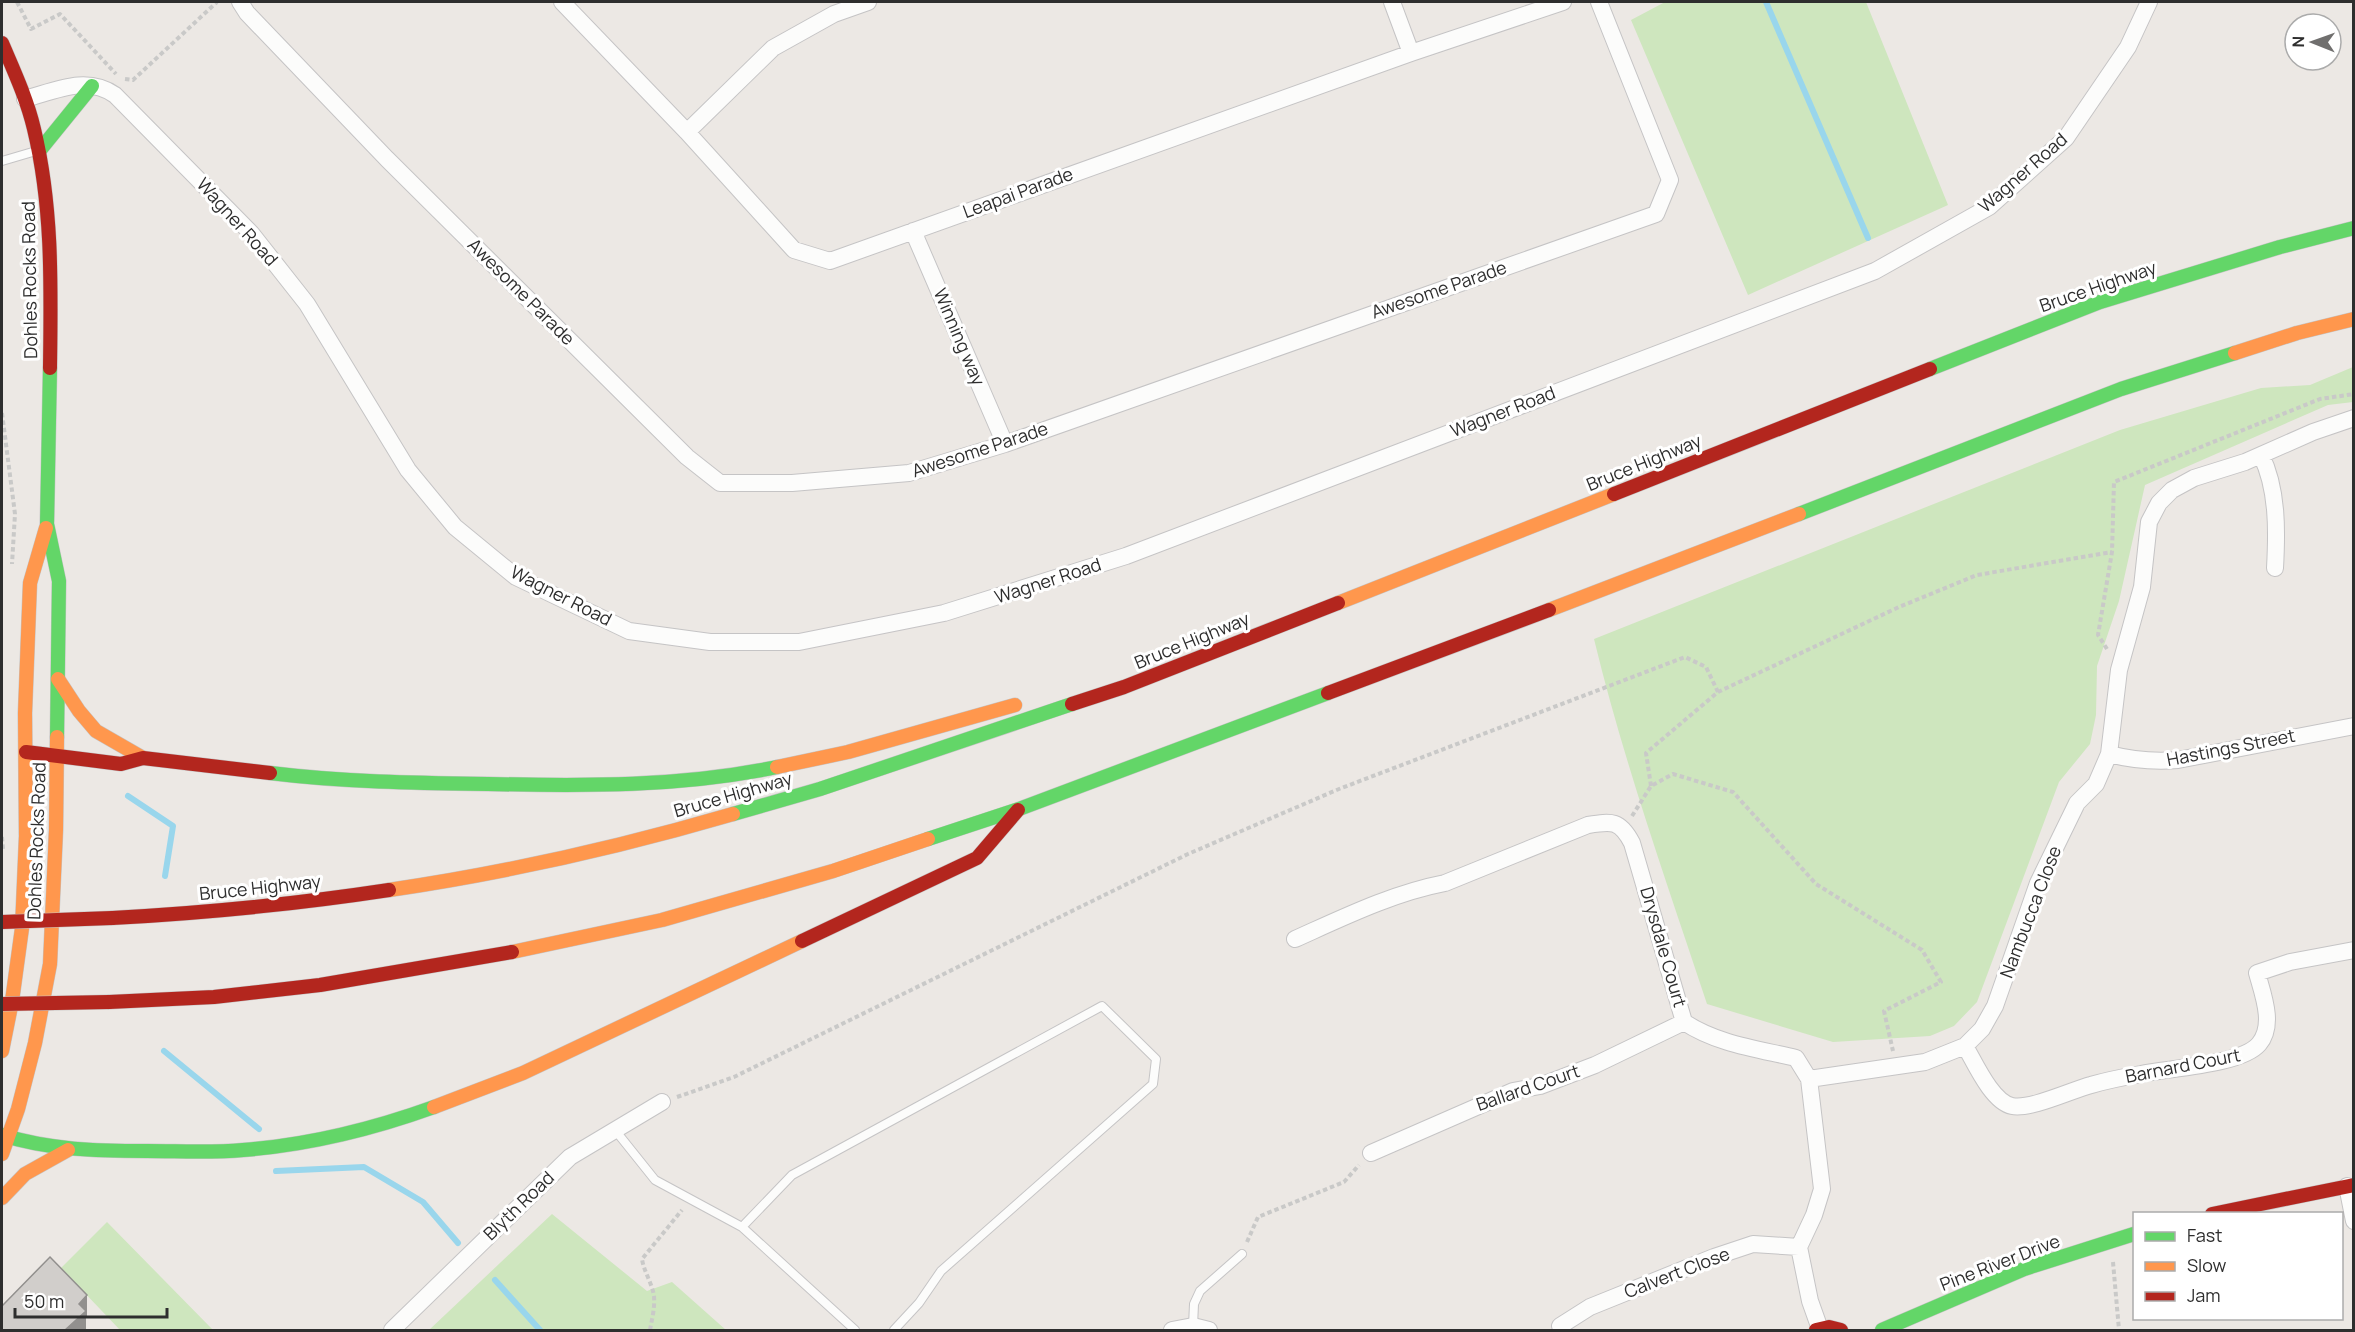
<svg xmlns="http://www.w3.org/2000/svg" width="2355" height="1332" font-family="Manrope,sans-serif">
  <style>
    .green { fill: #cee6be }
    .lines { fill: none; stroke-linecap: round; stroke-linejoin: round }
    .stream { stroke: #99d6ec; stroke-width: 6 }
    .lane-casing { stroke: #c5c4c5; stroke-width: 10 }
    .street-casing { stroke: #c5c4c5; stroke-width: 18 }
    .fast-casing { stroke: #c5c4c5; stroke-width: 15 }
    .slow-casing { stroke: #c5c4c5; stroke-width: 15 }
    .jam-casing { stroke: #c5c4c5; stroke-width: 15 }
    .path { stroke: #c9c9c8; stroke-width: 4; stroke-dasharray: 4.5 3; stroke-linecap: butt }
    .lane { stroke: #fcfcfb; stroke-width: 8 }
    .street { stroke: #fcfcfb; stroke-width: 16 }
    .fast { stroke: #63d668; stroke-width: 14 }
    .slow { stroke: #ff974d; stroke-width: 14 }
    .jam { stroke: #b3261e; stroke-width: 14 }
    .jam-bridge-casing { stroke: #c6c5c4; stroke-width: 15; stroke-linecap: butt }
    .jam-bridge { stroke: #b3261e; stroke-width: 14 }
    .shaded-wall { fill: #92908e }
    .building { fill: #d1cecb; stroke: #92908e; stroke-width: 1.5 }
    .labels { text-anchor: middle; stroke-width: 6; stroke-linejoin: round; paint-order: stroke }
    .street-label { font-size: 18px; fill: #2e2e2e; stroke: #fff }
  </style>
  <rect width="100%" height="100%" fill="#ece8e4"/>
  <!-- green -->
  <path class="green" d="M1665,2H1866L1948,205L1748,295L1631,20Z
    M2353,367V402L2328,405L2145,485L2119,601L2097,666L2096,715L2090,744L2059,782L1977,1002L1954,1026L1930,1036L1833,1042L1707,1004C1667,883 1624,763 1594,639L2120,430L2261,388L2310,385Z
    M552,1214L647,1291L672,1282L726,1330H429Z
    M107,1222L213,1330H120L61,1268Z"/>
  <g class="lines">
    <!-- stream -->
    <path class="stream" d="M1766,2L1868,238
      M128,796L173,826L165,876
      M164,1051L259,1129
      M276,1171L364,1167L423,1202L458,1243
      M495,1280L540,1330"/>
    <!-- lane casing -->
    <g class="lane-casing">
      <path id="lane" d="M2,161L36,151
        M615,1130L655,1180L742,1227L855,1330
        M742,1227L792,1175L1102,1006L1156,1059L1153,1084L941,1271L919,1303L894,1330
        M1193,1326L1194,1304L1200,1291L1242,1254"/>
    </g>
    <!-- street casing -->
    <g class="street-casing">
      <path id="street" d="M240,2L247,13L387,159L687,457L720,483H792L909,473L1005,444L1656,214L1670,180L1599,2
        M562,2L687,132L794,250L830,261L1411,53L1563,2
        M1392,2L1411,53
        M25,99C55,91 86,75 115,95L251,233L307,304L408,470L455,527L516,577L629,631L710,642H799L944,613L1126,556L1875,271L1989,207L2066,138L2128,47L2149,2
        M687,132L773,48L834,14L868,2
        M913,231L1005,444
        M2261,455C2278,489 2277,532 2275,568
        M2109,754C2132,760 2154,762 2178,760L2354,726
        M1295,939C1344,917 1393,893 1445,883L1588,825C1612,821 1620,820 1632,843L1684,1022C1717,1044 1758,1049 1796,1058L1809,1079L1822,1189L1814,1215L1799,1247L1810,1301L1820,1329
        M1965,1046C1975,1063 1992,1102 2012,1106C2030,1110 2072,1090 2091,1085C2108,1080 2124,1077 2141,1074C2170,1068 2241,1065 2259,1044C2275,1025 2263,995 2257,973L2290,962L2354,950
        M1809,1079L1925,1062L1965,1046L1982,1029L1995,1006L2038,883L2077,803L2096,784L2109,754L2119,670L2142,587L2149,522L2159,503L2172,490L2194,478L2245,462L2313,432L2354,418
        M1371,1153L1513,1091L1540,1086L1595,1065L1684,1022
        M2347,1186L2354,1221
        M1560,1326L1590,1307L1714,1257L1753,1244L1799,1247
        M392,1330L570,1157L662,1102
        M1172,1330L1193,1326L1209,1330"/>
    </g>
    <!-- fast casing -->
    <g class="fast-casing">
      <path id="fast" d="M40,150L92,86
        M50,368L47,524L59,581L57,737
        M1930,369L2100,302L2280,247L2354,228
        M1799,514L2121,389L2235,353
        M270,773C343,782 415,783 488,784C586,786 680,787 777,767
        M733,814L820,789L1072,704
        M928,839L1019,809L1328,693
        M2,1135C50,1150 97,1151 147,1151C179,1151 211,1153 243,1150C308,1145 373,1129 434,1107
        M1882,1330L2024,1269L2134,1234"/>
    </g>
    <!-- slow casing -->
    <g class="slow-casing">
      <path id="slow" d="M2235,353L2297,333L2354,319
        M1338,603L1614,494
        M1549,610L1799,514
        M58,679L79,711L96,731L143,758
        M777,767L848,752L1015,705
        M389,890C505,873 620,847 733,814
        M512,952L662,920L833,871L928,839
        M2,1051L12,1001L22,928L26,836L25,713L30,583L46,528
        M434,1107L523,1073L802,941
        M2,1154L18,1109L35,1043L50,964L56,830L57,737
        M2,1198L25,1174L68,1150"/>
    </g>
    <!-- jam casing -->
    <g class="jam-casing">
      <path id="jam" d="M2,43C14,71 27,99 34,129C53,208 51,288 50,368
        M1614,494L1930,369
        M1328,693L1549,610
        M1072,704L1124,687L1338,603
        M26,752L121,764L143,758L270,773
        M112,918C205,913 297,904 389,890
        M802,941L977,858L1018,810
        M109,1002L214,997L320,985L512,952
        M2212,1214L2354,1185
        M1816,1330L1829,1327L1841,1330"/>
    </g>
    <!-- path -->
    <path class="path" d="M17,2L31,29L60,14L116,74
      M125,79L133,80L217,2
      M2,413L15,514L12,564
      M2107,649L2098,635L2112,552L2114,482L2320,399L2354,394
      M1651,786L1646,753L1718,692L1899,607L1977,575L2112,552
      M1632,816L1651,786L1673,774L1733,792L1816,884L1922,950L1941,982L1884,1011L1893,1051
      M2,837L3,849
      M677,1097L734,1077L1188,854L1339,789L1685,657L1706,667L1718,692
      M1247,1242L1258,1217L1344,1182L1359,1165
      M2113,1262L2119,1330
      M650,1330C652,1319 655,1308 654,1296C652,1283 644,1272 642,1259L682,1210"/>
    <!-- lane -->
    <use href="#lane" class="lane"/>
    <!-- street -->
    <use href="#street" class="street"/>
    <!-- fast -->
    <use href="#fast" class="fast"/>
    <!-- slow -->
    <use href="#slow" class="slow"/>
    <!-- jam -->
    <use href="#jam" class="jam"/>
    <!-- jam-bridge casing -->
    <g class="jam-bridge-casing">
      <path id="jam-bridge" d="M2,922L112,918
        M2,1004L109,1002"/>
    </g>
    <!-- jam-bridge -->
    <use href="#jam-bridge" class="jam-bridge"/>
  </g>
  <!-- shaded-wall -->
  <path class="shaded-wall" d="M87,1295V1316L86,1318V1330H65L79,1304Z"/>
  <!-- building -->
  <path class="building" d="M50,1257L87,1295L79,1304L86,1311L65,1330H2V1306Z"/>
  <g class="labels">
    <!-- street labels -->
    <g class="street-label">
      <text transform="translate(2023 173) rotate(-41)" y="6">Wagner Road</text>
      <text transform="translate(1018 193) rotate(-20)" y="6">Leapai Parade</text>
      <text transform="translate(237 222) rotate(48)" y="6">Wagner Road</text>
      <text transform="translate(30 280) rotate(-91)" y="6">Dohles Rocks Road</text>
      <text transform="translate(2098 287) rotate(-19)" y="6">Bruce Highway</text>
      <text transform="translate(1439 290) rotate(-19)" y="6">Awesome Parade</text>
      <text transform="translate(521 292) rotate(45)" y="6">Awesome Parade</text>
      <text transform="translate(959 337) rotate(67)" y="6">Winning way</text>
      <text transform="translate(1503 412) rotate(-21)" y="6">Wagner Road</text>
      <text transform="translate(980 450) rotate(-18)" y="6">Awesome Parade</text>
      <text transform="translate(1644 463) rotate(-22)" y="6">Bruce Highway</text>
      <text transform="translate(1048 581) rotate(-18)" y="6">Wagner Road</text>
      <text transform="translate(561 596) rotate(27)" y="6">Wagner Road</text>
      <text transform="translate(1192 641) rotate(-22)" y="6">Bruce Highway</text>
      <text transform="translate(2231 748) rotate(-11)" y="6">Hastings Street</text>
      <text transform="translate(733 795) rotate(-16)" y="6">Bruce Highway</text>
      <text transform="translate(37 841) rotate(-88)" y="6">Dohles Rocks Road</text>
      <text transform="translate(260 888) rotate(-6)" y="6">Bruce Highway</text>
      <text transform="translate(2031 912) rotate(-69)" y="6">Nambucca Close</text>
      <text transform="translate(1663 947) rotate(74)" y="6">Drysdale Court</text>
      <text transform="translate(2183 1066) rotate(-11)" y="6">Barnard Court</text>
      <text transform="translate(1528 1088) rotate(-19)" y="6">Ballard Court</text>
      <text transform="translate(519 1206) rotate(-44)" y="6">Blyth Road</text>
      <text transform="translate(2000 1263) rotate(-21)" y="6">Pine River Drive</text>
      <text transform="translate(1677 1273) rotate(-21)" y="6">Calvert Close</text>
    </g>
  </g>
  <!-- border -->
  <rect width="2355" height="1332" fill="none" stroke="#2e2e2e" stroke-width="6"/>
  <!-- legend -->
  <rect x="2133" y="1212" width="210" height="108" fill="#ffffff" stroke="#ababab" stroke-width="1.5"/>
  <rect x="2145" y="1232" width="30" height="9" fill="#63d668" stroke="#ababab" stroke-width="1.5"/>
  <text x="2187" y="1242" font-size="18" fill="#2e2e2e">Fast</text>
  <rect x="2145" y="1262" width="30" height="9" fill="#ff974d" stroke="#ababab" stroke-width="1.5"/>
  <text x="2187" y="1272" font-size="18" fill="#2e2e2e">Slow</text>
  <rect x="2145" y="1292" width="30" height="9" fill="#b3261e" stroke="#ababab" stroke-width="1.5"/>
  <text x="2187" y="1302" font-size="18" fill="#2e2e2e">Jam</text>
  <!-- north arrow -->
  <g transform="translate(2313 42) rotate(271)"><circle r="28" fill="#ffffff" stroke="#ababab" stroke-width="1.5"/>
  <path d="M0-4.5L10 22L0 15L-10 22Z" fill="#706f6e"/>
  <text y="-9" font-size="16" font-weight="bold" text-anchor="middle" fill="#2e2e2e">N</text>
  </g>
  <!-- scale -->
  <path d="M15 1308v9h152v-9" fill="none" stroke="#2e2e2e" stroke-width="3"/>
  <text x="24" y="1308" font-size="18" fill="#2e2e2e" stroke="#ffffff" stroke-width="4.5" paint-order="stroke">50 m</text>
</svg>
